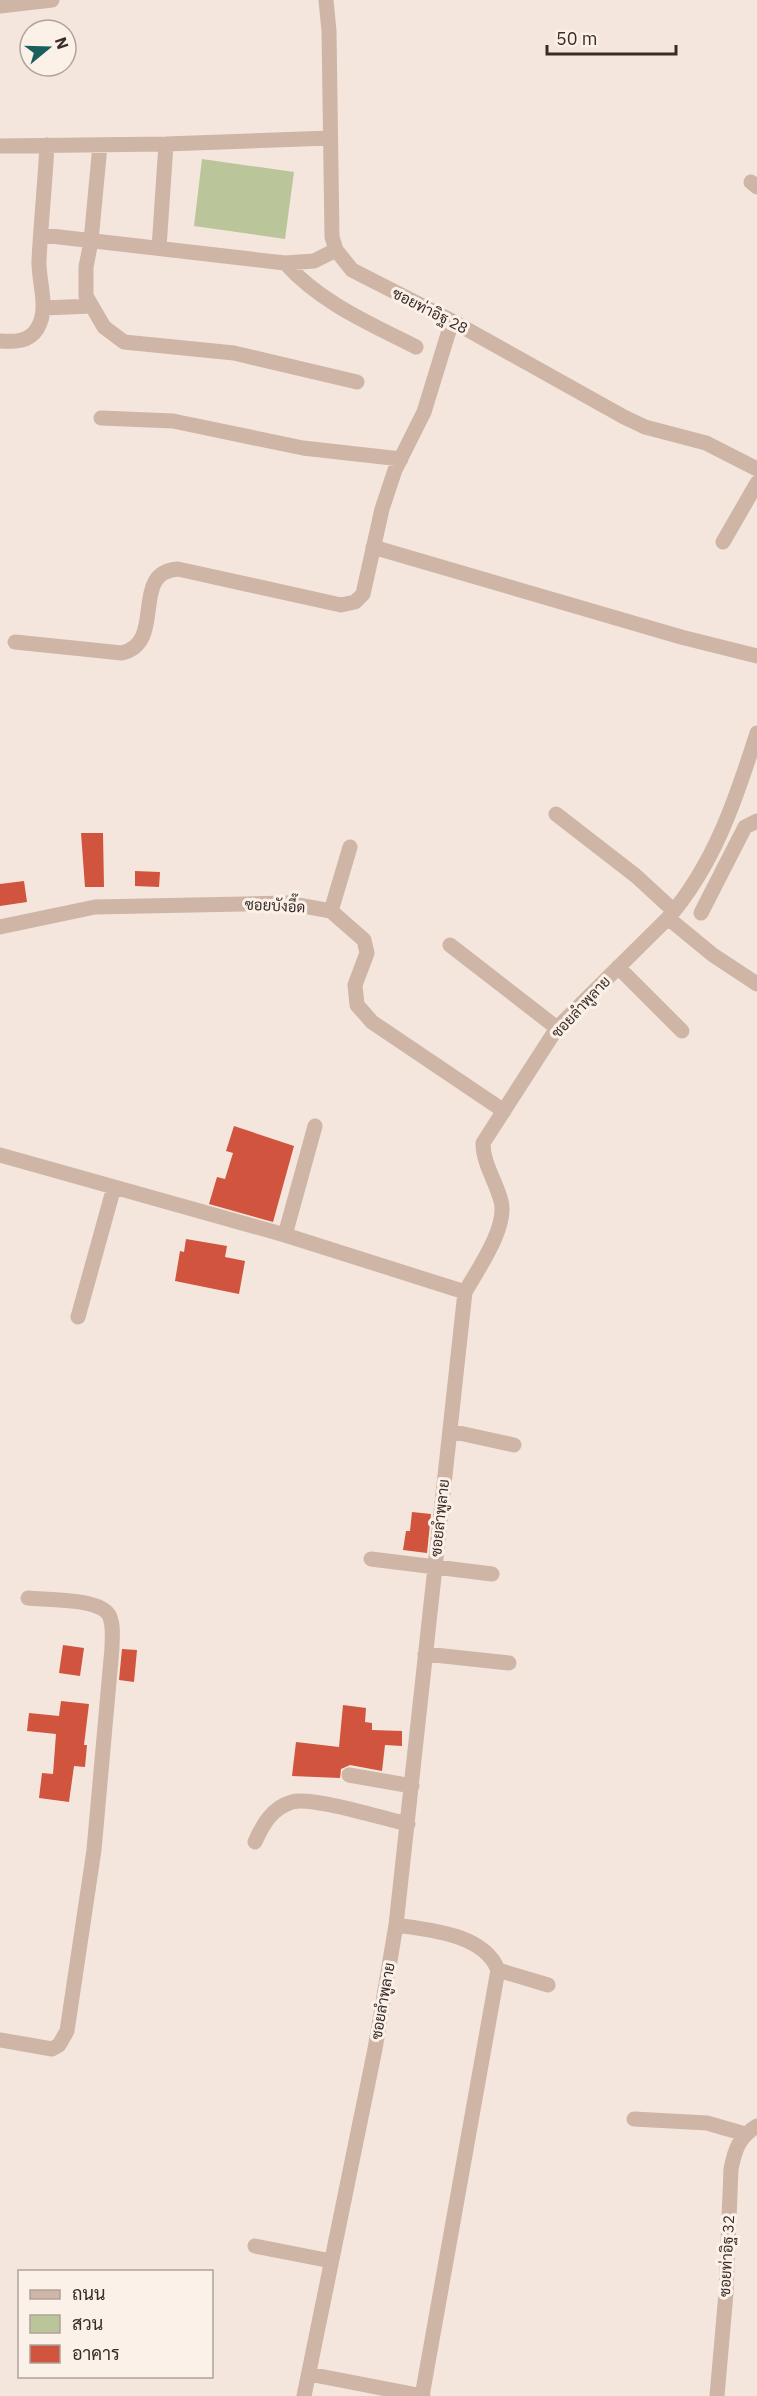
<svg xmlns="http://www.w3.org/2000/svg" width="757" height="2396" font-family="'IBM Plex Sans',Sarabun,sans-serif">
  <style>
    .green { fill: #bac59a }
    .building { fill: #d0543e }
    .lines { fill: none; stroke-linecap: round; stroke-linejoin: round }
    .minor { stroke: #ceb5a6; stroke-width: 15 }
    .labels { text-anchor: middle; stroke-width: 6; stroke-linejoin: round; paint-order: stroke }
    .street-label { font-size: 15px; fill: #392c28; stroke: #fbf1e9 }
  </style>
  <rect width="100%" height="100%" fill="#f4e6dc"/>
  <!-- green -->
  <path class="green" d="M202,159L294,172L285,239L194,226Z"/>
  <!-- building -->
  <path class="building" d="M81,833H103L104,887H85Z
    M135,871L160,872L159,887L135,886Z
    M24,881L27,902L0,906V884Z
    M234,1126L294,1146L273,1222L209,1204L217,1177L225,1179L233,1153L226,1151Z
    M186,1239L227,1246L225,1257L245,1261L239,1294L175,1281L180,1251L184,1252Z
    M412,1512L431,1514L427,1553L403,1550L406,1531H410Z
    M63,1645L84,1648L80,1676L59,1673Z
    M122,1649L137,1650L134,1682L119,1680Z
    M61,1701L89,1704L84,1745H87L85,1767L74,1766L69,1802L39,1798L42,1773L53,1774L56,1734L27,1731L29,1713L59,1716Z
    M343,1705L366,1708L365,1722L372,1723V1730L402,1731V1746L385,1745L382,1771L350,1765L341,1769L340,1778L292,1776L296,1742L339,1747Z"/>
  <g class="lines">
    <!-- minor -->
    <path class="minor" d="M326,0L329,31L332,237L336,250L352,270L452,321L624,417L645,427L706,443L757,469
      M0,6L52,0
      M100,145L91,241L86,267V296L104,327L124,342L234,353L357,382
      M0,146L166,144L330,138
      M751,182L757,187
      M42,235L285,263L314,261L336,250
      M159,248L166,144
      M285,263C321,303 369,323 416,347
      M43,308L92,306
      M0,341C14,342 29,342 37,329C50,308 38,282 39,260C41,222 45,184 47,145
      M101,418L173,421L303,448L401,459
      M723,542L757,483
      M373,547L681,637L757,656
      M15,642L122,653C167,642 129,572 178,569L341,605L355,602L363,594L382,509L395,470L424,412L452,321
      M556,814L636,876L674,911
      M331,911L350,847
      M701,913L745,827L757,821
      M668,918L713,955L757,984
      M0,927L95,907L287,903L331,911L364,940L367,953L355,985L357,1005L372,1022L504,1111
      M450,945L557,1028
      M618,967L682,1031
      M0,1155L285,1235L465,1292
      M285,1235L315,1126
      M78,1317L114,1187
      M450,1431L514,1445
      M371,1559L492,1574
      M425,1654L509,1663
      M349,1775L412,1786
      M255,1842C263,1824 272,1808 292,1802C312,1796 384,1819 408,1824
      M396,1925C430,1930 484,1934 498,1970L422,2396
      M498,1970L548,1985
      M0,2040L52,2049L59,2045L67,2031L94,1850L112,1648C112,1638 114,1625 109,1615C99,1598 47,1600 28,1598
      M634,2119L707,2123L745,2134
      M255,2246L331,2261
      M309,2374L423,2396
      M304,2396L375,2049L396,1925L465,1292C478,1269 508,1227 501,1201C496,1181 483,1164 483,1143L557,1028L668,918C714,865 736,799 757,733
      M717,2396L726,2293L731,2169C735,2149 739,2137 757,2126"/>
  </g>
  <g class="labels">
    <!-- street labels -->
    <g class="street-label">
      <text transform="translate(430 311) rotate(27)" y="5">ซอยท่าอิฐ 28</text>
      <text transform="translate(275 906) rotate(3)" y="5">ซอยบังอี๊ด</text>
      <text transform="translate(581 1007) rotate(-47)" y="5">ซอยลำพูลาย</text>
      <text transform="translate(440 1518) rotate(-84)" y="5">ซอยลำพูลาย</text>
      <text transform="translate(383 2001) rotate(-80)" y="5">ซอยลำพูลาย</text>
      <text transform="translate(727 2256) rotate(-87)" y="5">ซอยท่าอิฐ 32</text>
    </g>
  </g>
  <!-- legend -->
  <rect x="18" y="2270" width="195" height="108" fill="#fbf1e9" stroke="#ada29c" stroke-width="1.5"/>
  <rect x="30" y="2290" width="30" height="9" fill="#ceb5a6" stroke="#ada29c" stroke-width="1.5"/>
  <text x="72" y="2300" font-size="18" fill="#392c28">ถนน</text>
  <rect x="30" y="2315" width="30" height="18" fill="#bac59a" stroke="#ada29c" stroke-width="1.5"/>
  <text x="72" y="2330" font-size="18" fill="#392c28">สวน</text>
  <rect x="30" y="2345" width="30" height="18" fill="#d0543e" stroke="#ada29c" stroke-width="1.5"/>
  <text x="72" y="2360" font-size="18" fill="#392c28">อาคาร</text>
  <!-- north arrow -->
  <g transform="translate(48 48) rotate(71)"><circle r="28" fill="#fbf1e9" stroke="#ada29c" stroke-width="1.5"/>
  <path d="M0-4.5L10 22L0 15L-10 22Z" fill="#195f5d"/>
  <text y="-9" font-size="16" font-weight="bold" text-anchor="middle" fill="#392c28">N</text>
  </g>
  <!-- scale -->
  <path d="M547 45v9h129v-9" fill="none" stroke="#392c28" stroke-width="3"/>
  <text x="556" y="45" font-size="18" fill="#392c28" stroke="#fbf1e9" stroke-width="4.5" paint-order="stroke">50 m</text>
</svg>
